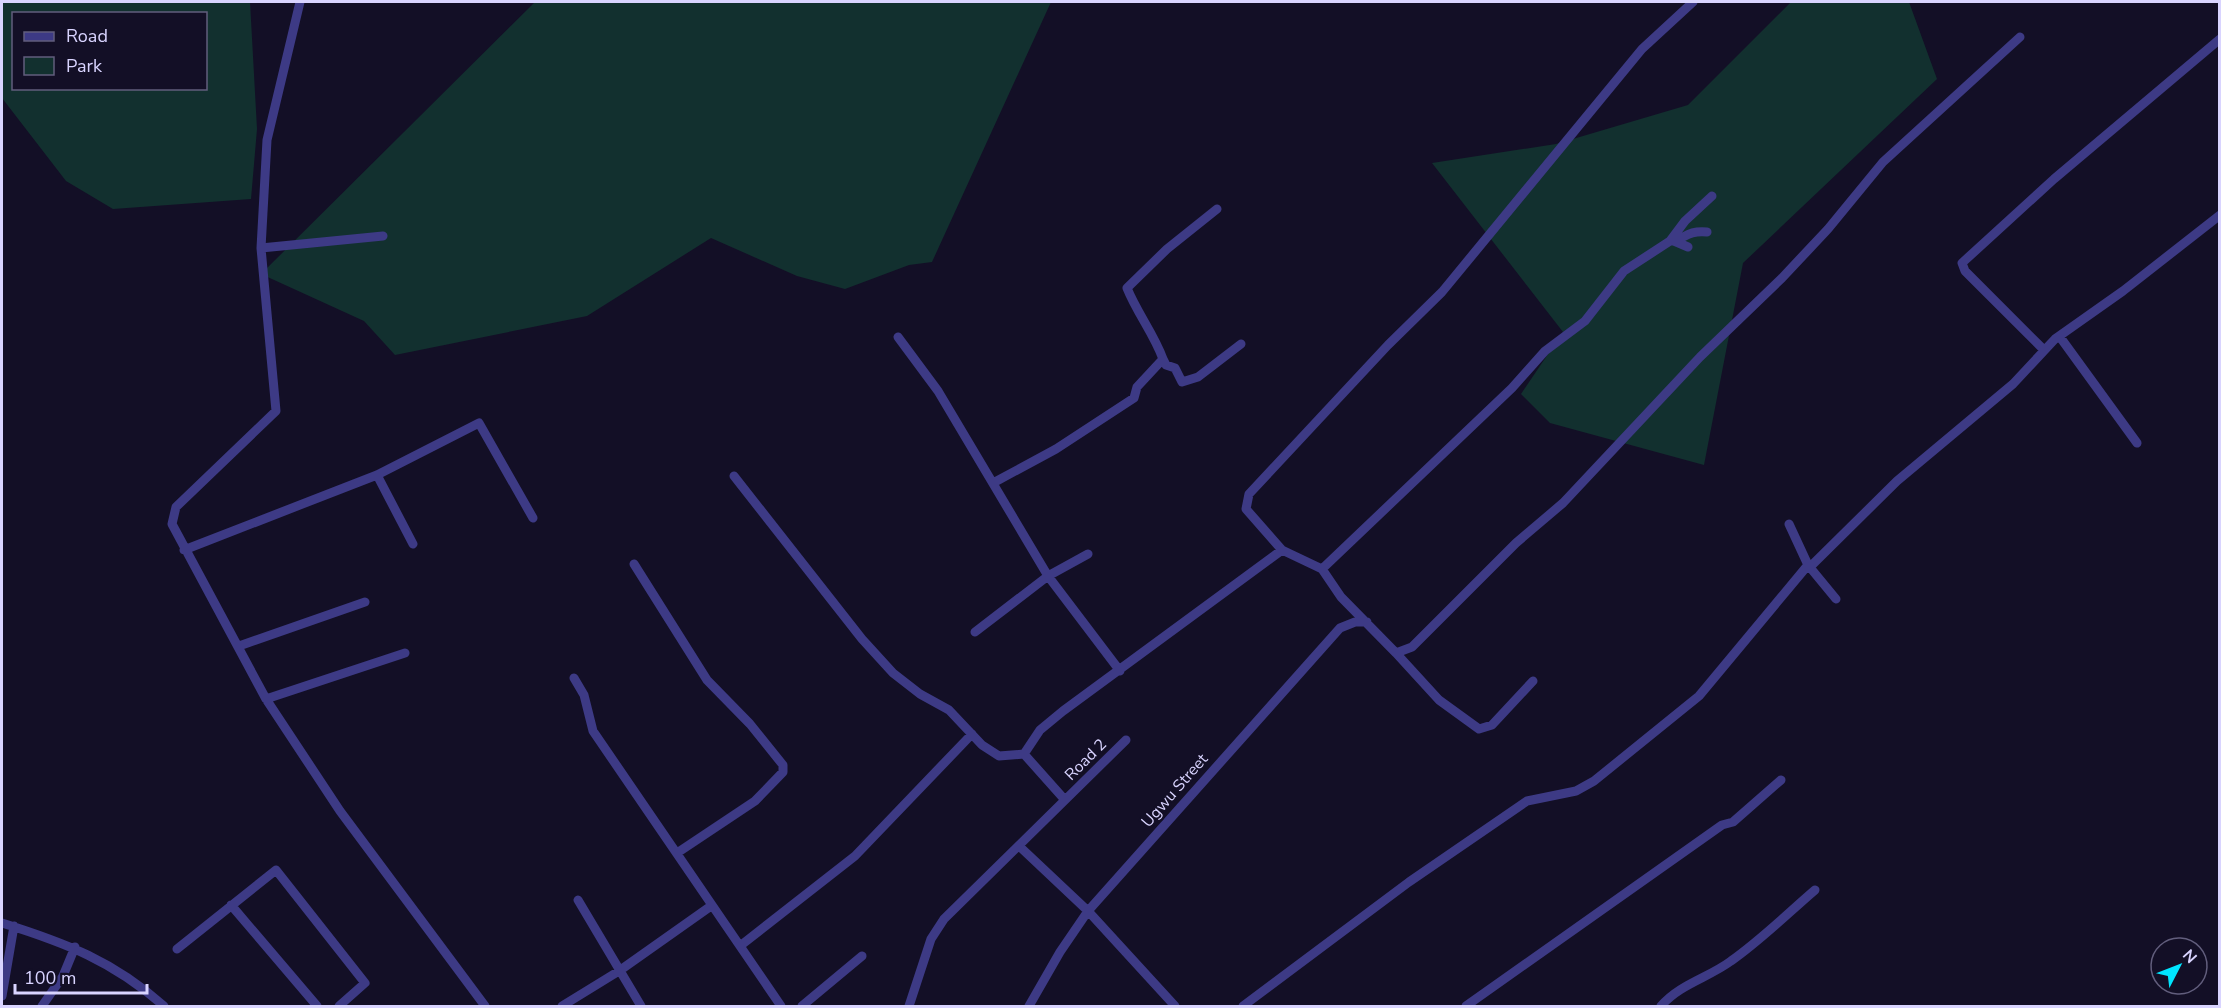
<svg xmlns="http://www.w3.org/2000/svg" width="2221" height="1008" font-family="'Nunito Sans',sans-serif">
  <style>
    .green { fill: #12302f; fill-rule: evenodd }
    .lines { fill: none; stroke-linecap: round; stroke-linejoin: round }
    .minor { stroke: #3d3a85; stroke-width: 9 }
    .labels { text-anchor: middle; stroke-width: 4.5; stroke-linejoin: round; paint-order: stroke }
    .street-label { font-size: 16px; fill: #d9d4ff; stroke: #130f26 }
  </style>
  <rect width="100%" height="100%" fill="#130f26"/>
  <!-- green -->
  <path class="green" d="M2,2H250L257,129L251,199L113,209L66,181L2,98ZM14,14H206V88H14Z
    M535,2H1051L932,262L909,265L845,289L797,276L711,238L587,316L395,355L364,321L261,274Z
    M1791,2H1909L1937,79L1743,263L1704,465L1550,423L1521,394L1563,332L1432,163L1556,144L1688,105Z"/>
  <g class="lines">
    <!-- minor -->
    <path class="minor" d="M300,2L267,140L261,248L276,411L176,507L172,524L266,699L340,811L485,1006
      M1693,2L1642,49L1442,292L1388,345L1249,494L1246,509L1282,550L1322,569L1341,597L1396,653L1412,647L1516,543L1563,503L1700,357L1782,278L1828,229L1883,162L2020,37
      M1670,241C1684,241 1685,230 1707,232
      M1674,241L1688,247
      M261,248L383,236
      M898,337L938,391L1048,576L1120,671
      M2060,337L2137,443
      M2044,350L1965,271L1962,263L2054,179L2220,39
      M1163,359L1166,365L1175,368L1182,382L1198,377L1241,344
      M377,475L413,544
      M734,476L862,639L893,673L920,694L949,710L982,745L999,756L1024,754L1065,800
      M993,483L1056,449L1134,398L1137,387L1163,359C1154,334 1137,313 1127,288L1167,249L1217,209
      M1789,524L1808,565L1836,599
      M184,550L377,475L479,423L533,518
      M634,564L707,680L750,724L783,765V772L755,801L677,853
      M1810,567L1897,481L2013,384L2055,339L2123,291L2220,215
      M1322,569L1512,388L1545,351L1585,321L1624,271L1670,241L1685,221L1712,196
      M975,632L1048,576L1088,554
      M239,646L365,602
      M1396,653L1439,700L1479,729L1492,725L1533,681
      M574,678L584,695L593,731L781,1006
      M266,699L405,653
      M1024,754L1040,730L1063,711L1282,550
      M1019,846L1088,911L1175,1006
      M578,900L641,1006
      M231,905L317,1006
      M2,923C66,943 113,961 164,1006
      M740,946L855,856L972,734
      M177,949L276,870L365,983L339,1006
      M2,996L14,926
      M42,1006L63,976L75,947
      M562,1006L619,971L711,906
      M802,1006L862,956
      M909,1006L931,939L944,919L1126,740
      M1029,1006L1060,952L1088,911L1340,628L1355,622H1367
      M1243,1006L1409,882L1527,801L1576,791L1594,781L1699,696L1808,565
      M1466,1006L1722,825L1733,822L1781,780
      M1661,1006C1680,984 1708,978 1731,961C1761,940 1787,914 1815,890"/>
  </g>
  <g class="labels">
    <!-- street labels -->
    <g class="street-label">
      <text transform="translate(1085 759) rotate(-45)" y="6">Road 2</text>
      <text transform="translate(1174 790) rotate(-49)" y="6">Ugwu Street</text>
    </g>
  </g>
  <!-- border -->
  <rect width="2221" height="1008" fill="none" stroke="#d9d4ff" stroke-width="6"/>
  <!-- legend -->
  <rect x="12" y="12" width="195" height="78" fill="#130f26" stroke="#625e7d" stroke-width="1.5"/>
  <rect x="24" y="32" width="30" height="9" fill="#3d3a85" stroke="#625e7d" stroke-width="1.5"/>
  <text x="66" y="42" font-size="18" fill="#d9d4ff">Road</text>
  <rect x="24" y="57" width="30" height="18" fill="#12302f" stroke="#625e7d" stroke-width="1.5"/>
  <text x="66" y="72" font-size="18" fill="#d9d4ff">Park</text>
  <!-- north arrow -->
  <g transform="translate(2179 966) rotate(48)"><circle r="28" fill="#130f26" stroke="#625e7d" stroke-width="1.5"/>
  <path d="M0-4.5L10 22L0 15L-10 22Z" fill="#00e5ff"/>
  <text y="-9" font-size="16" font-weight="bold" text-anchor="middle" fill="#d9d4ff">N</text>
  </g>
  <!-- scale -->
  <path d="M15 984v9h132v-9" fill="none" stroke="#d9d4ff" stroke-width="3"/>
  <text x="24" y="984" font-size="18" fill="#d9d4ff" stroke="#130f26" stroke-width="4.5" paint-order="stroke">100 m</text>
</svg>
